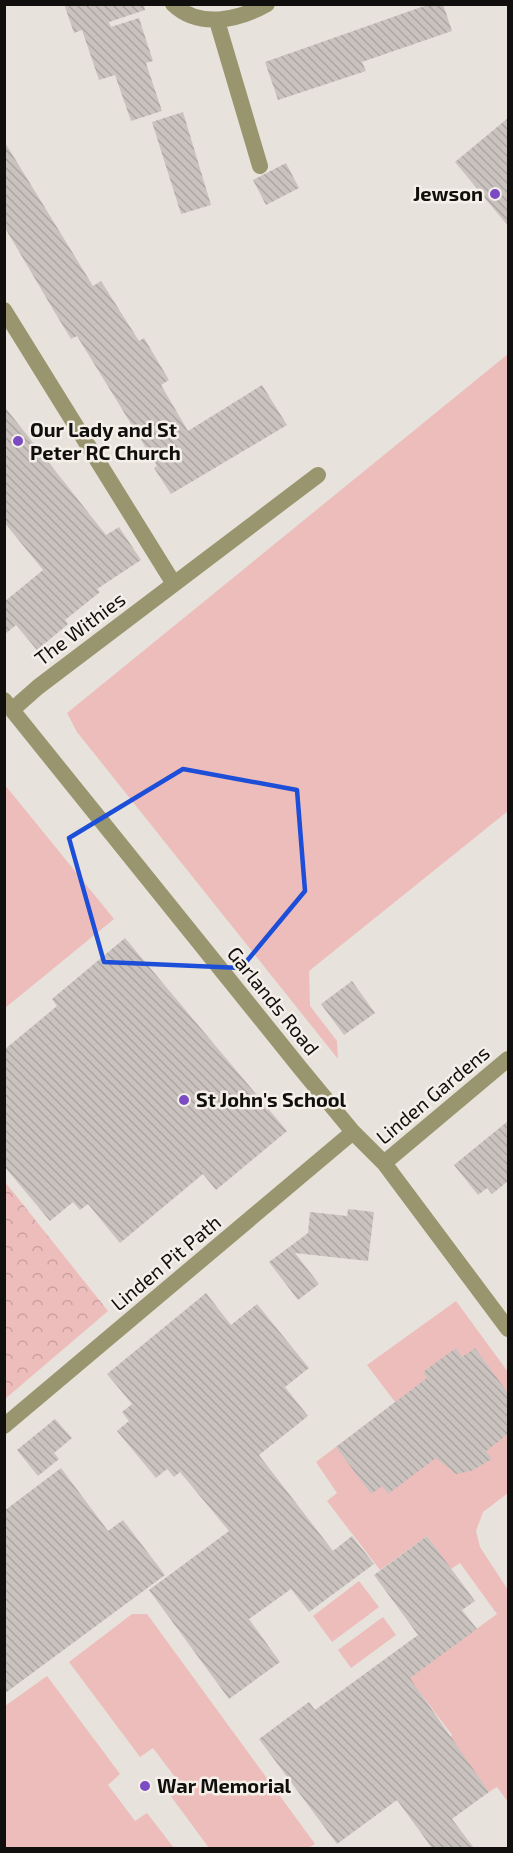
<svg xmlns="http://www.w3.org/2000/svg" width="513" height="1853" font-family="'Exo 2',sans-serif">
  <style>
    .grass { fill: #edbdbb }
    .park { fill: url(#park-crowns) }
    .building { fill: url(#building-back-hatch) }
    .lines { fill: none; stroke-linecap: round; stroke-linejoin: round }
    .minor { stroke: #99966f; stroke-width: 16 }
    .marked { fill: none; stroke: #1d4ed8; stroke-width: 4.5; stroke-linejoin: round }
    .poi-dot { fill: #7c4bc3; stroke: #f4efe8; stroke-width: 2 }
    .labels { text-anchor: middle; stroke-width: 5; stroke-linejoin: round; paint-order: stroke }
    .poi-label { font-size: 20px; font-weight: bold; fill: #110f0d; stroke: #f4efe8; text-anchor: start }
    .street-label { font-size: 20px; fill: #110f0d; stroke: #f4efe8 }
  </style>
  <defs>
    <pattern id="park-crowns" width="20" height="18" patternUnits="userSpaceOnUse" patternTransform="scale(1.5)"><rect width="20" height="18" fill="#edbdbb"/><path d="M2 6a3 3 0 1 1 6 0M12 15a3 3 0 1 1 6 0" fill="none" stroke="#caa1a0"/></pattern>
    <pattern id="building-back-hatch" width="6" height="6" patternUnits="userSpaceOnUse" patternTransform="scale(1.5)"><rect width="6" height="6" fill="#cac2be"/><path d="M-1 5l2 2M0 0l6 6M5-1l2 2" fill="none" stroke="#aca6a2"/></pattern>
  </defs>
  <rect width="100%" height="100%" fill="#e7e2db"/>
  <!-- grass -->
  <path class="grass" d="M508,354V811L309,971L310,1006L337,1041L338,1059L77,732L67,713Z
    M5,785L114,919L5,1008Z
    M456,1301L508,1372V1493L483,1512L476,1531L480,1547L508,1590V1802L497,1787L489,1792L449,1738L452,1735L409,1678L497,1614L460,1563L451,1569L427,1536L380,1570L327,1501L337,1493L316,1462L395,1402L367,1365Z
    M359,1581L379,1607L332,1642L313,1616Z
    M132,1614H147L315,1844L308,1848H209L170,1795L181,1785L153,1748L140,1757L69,1662Z
    M383,1617L396,1635L351,1668L338,1650Z
    M47,1676L120,1774L108,1785L135,1821L147,1813L174,1848H5V1706Z"/>
  <!-- park -->
  <path class="park" d="M5,1182L108,1311L5,1399H4Z"/>
  <!-- building -->
  <path class="building" d="M64,4H144L145,10L109,22L111,27L139,18L153,61L146,63L162,111L131,121L115,75L99,80L82,30L74,33Z
    M430,4H443L452,31L362,62L366,71L278,100L265,62Z
    M183,112L211,205L181,214L152,122Z
    M508,118V226L455,162Z
    M4,141L93,286L101,281L139,341L144,338L169,380L161,385L188,431L262,385L287,425L171,494L154,468L157,466L77,336L71,339L54,311L4,226Z
    M286,163L299,188L266,205L253,180Z
    M4,406L106,535L119,527L141,560L97,589L100,592L65,620L68,624L37,650L16,625L4,635V602L43,570L4,522Z
    M125,938L287,1131L216,1190L203,1174L120,1243L88,1204L80,1210L73,1202L50,1221L4,1166V1050L57,1006L52,999Z
    M352,981L375,1013L344,1035L321,1004Z
    M508,1121V1181L492,1194L487,1188L478,1195L454,1165Z
    M348,1209L374,1212L368,1261L295,1253L319,1284L298,1300L269,1262L308,1233L310,1212L347,1216Z
    M206,1293L231,1325L257,1304L309,1368L285,1387L308,1416L259,1455L333,1551L352,1536L374,1564L309,1612L291,1589L249,1619L280,1662L229,1699L149,1590L229,1531L180,1472L174,1477L167,1469L156,1478L117,1431L129,1421L122,1412L132,1404L107,1374Z
    M456,1348L462,1357L475,1348L508,1393V1434L486,1451L492,1459L471,1471L456,1474L436,1458L388,1494L382,1486L371,1494L336,1447L427,1378L423,1372Z
    M55,1419L72,1438L54,1453L59,1459L38,1476L17,1450Z
    M61,1468L108,1531L123,1520L165,1575L4,1694V1511Z
    M427,1536L475,1601L462,1610L477,1629L410,1678L489,1792L452,1819L474,1848H432L397,1800L337,1844L259,1739L309,1702L315,1710L418,1635L374,1575Z"/>
  <g class="lines">
    <!-- minor -->
    <path class="minor" d="M173,4C199,29 239,20 267,4
      M217,21L260,166
      M4,310L174,584
      M4,700L301,1069L353,1132L384,1163L508,1329
      M12,710L38,687L318,475
      M384,1163L508,1059
      M4,1426L353,1132"/>
  </g>
  <!-- marked area -->
  <path class="marked" d="M183,769L297,790L305,891L241,968L104,962L69,838Z"/>
  <!-- markers -->
  <g class="poi-dot">
    <circle cx="495" cy="194" r="6"/>
    <circle cx="18" cy="441" r="6"/>
    <circle cx="184" cy="1100" r="6"/>
    <circle cx="145" cy="1786" r="6"/>
  </g>
  <g class="labels">
    <!-- poi labels -->
    <g class="poi-label">
      <text x="483" y="201" text-anchor="end">Jewson</text>
      <text x="30" y="437">Our Lady and St<tspan x="30" dy="23">Peter RC Church</tspan></text>
      <text x="196" y="1107">St John's School</text>
      <text x="157" y="1793">War Memorial</text>
    </g>
    <!-- street labels -->
    <g class="street-label">
      <text transform="translate(80 629) rotate(-37)" y="7">The Withies</text>
      <text transform="translate(273 1001) rotate(51)" y="7">Garlands Road</text>
      <text transform="translate(433 1095) rotate(-40)" y="7">Linden Gardens</text>
      <text transform="translate(166 1263) rotate(-40)" y="7">Linden Pit Path</text>
    </g>
  </g>
  <!-- border -->
  <rect width="513" height="1853" fill="none" stroke="#110f0d" stroke-width="12"/>
</svg>
